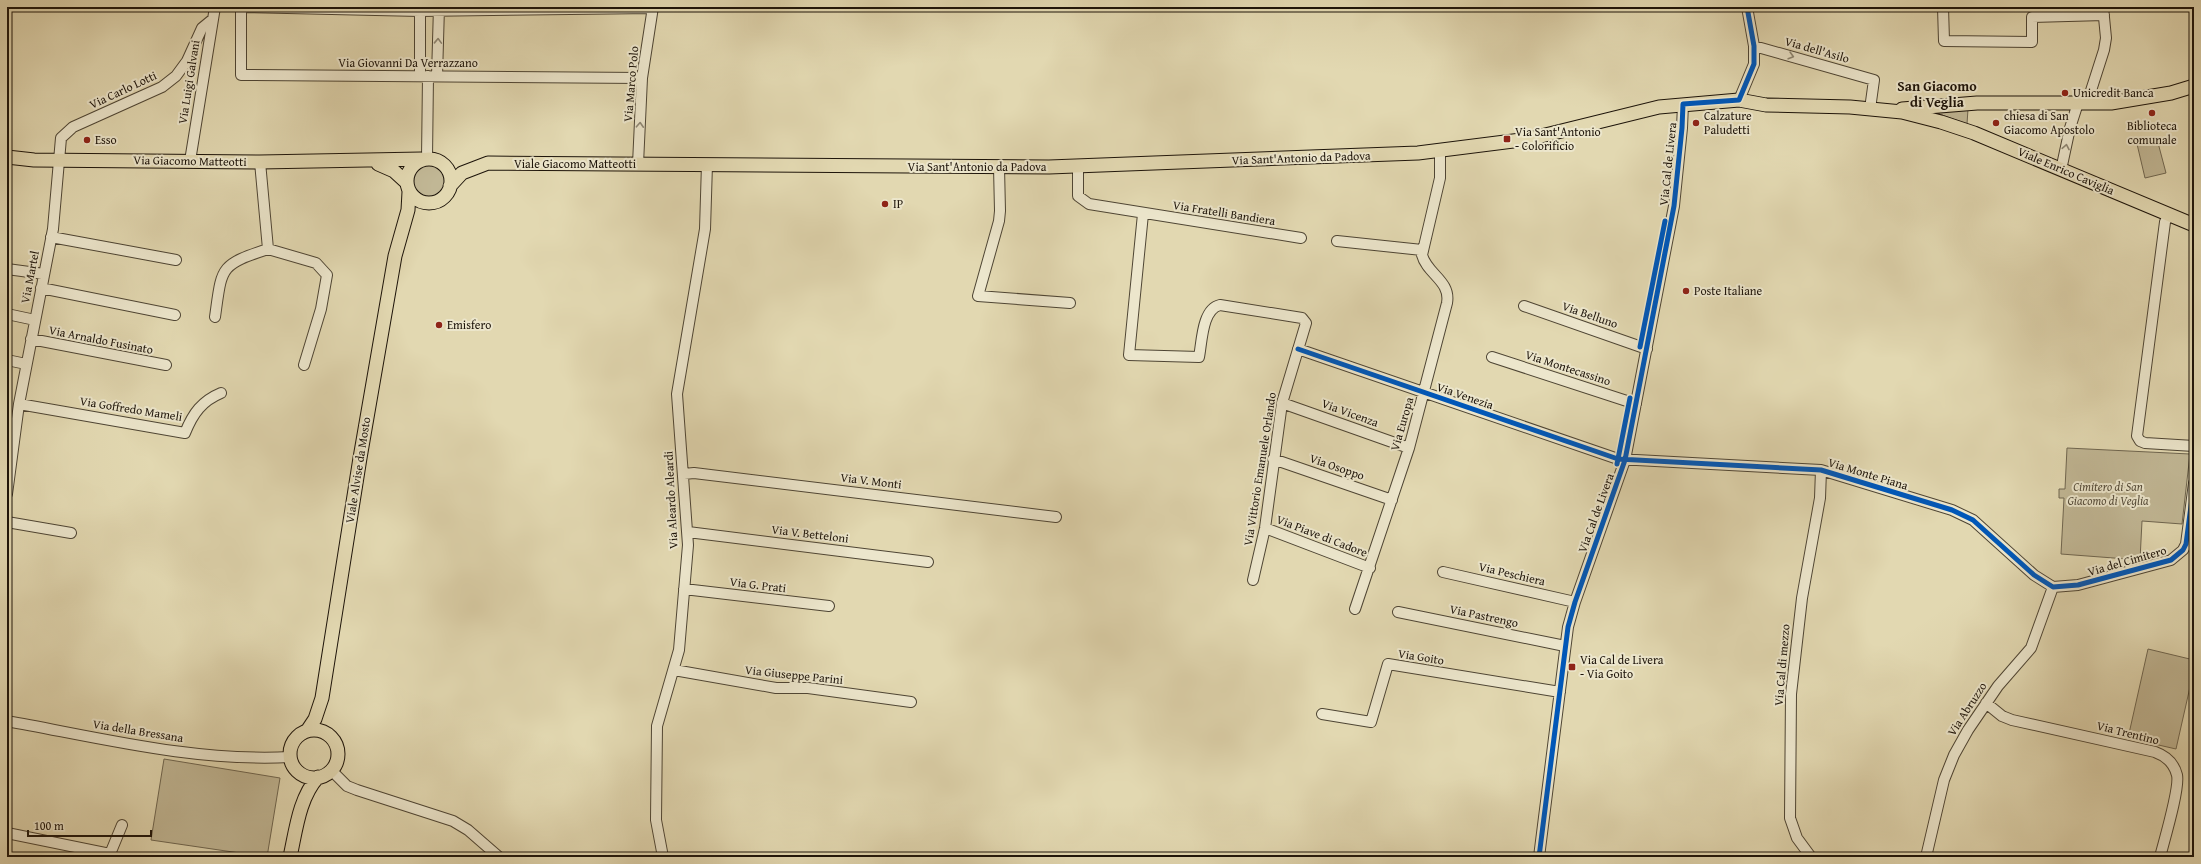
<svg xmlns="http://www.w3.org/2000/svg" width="2201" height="864" font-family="'Gentium Book Plus',serif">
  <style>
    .green { fill: #c1b795; stroke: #6f6650 }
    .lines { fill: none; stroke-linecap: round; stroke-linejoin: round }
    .minor-casing { stroke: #4e4534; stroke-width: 12 }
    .major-casing { stroke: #1d140a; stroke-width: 15 }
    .minor { stroke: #ece6cc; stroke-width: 10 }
    .major { stroke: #e2d8b1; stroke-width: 13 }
    .cycleway-casing { stroke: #ece6cc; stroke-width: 8 }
    .cycleway { stroke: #0057b8; stroke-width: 5 }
    .oneway { stroke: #8f8875 }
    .poi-dot { fill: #8f2418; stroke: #ece6cc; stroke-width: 1.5 }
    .labels { text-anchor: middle; stroke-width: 4; stroke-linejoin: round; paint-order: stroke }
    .street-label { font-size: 12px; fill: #1d140a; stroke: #ece6cc }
    .poi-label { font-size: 12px; fill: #1d140a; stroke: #ece6cc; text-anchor: start }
    .park-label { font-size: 12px; font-style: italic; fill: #564d3b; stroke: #ece6cc }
    .quarter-label { font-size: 14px; font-weight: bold; fill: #1d140a; stroke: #ece6cc }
  </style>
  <rect width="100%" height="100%" fill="#e2d8b1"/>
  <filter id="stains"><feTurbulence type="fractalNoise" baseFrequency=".005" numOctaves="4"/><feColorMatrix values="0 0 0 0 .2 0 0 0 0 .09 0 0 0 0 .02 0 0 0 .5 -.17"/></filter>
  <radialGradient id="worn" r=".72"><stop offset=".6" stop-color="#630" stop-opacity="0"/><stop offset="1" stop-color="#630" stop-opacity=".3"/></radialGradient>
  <!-- green -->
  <path class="green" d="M1968,109L1967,124L1939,114V110Z
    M2157,139L2166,173L2145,178L2137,144Z
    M410 181a18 18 0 1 1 36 0a18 18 0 1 1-36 0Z
    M2067,448L2190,454L2182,524L2142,521L2140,560L2061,554L2064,498H2059V489H2065Z
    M2148,649L2194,660L2190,687L2176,749L2128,738Z
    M164,759L280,778L267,857L151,840Z"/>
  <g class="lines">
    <!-- minor casing -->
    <g class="minor-casing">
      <path id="minor" d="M241,7V75L642,78
        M246,7L420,11L653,8
        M420,7V76
        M1943,7L1944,41L2032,42V17L2104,15
        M1754,46L1874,80L1870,109
        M437,76L439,7
        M1739,100L1754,64V46L1747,7
        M2087,103L2104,50L2106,38L2103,7
        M427,158L428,76
        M190,161L215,7
        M638,164L642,78L653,7
        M999,167L1000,211L999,221L978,296L1070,303
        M1078,167V196L1089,204L1301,238
        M2061,170L2070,128L2078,103
        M1143,214L1129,355L1199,357C1202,342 1202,309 1220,305L1302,318L1306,323L1282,403L1265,528L1253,580
        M2169,214L2165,222L2137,436L2140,441L2145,443L2194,446
        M51,237L176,260
        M1337,241L1422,250
        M268,249L316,263L327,275L321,309L304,365
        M7,269L44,274
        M41,288L175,315
        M1524,306L1647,349
        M7,314L35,320
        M215,317C222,267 219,265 268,249L260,162
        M31,339L166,365
        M1298,349L1618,459L1821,470L1952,510L1973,520L2034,575L2053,587L2078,585L2171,560L2183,550L2186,544L2194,483
        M1492,357L1636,404
        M7,360L26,364
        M1282,403L1409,448
        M19,404L185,433C193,413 202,401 221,393
        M1273,459L1392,500
        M684,474L694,473L1056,517
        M7,494L19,404L53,229L61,138L73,127L162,87L176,76L187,61L202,28L213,19
        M7,522L71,533
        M1265,528L1370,568
        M688,532L928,562
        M1443,572L1575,602
        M684,589L829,606
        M1355,609L1409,448L1447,303C1451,281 1427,274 1422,255L1440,178V152
        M1398,612L1565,646
        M674,670L776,688H808L911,702
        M1986,703L2002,716L2012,720L2155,752C2166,756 2174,763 2177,775C2180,788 2164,841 2160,857
        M1322,714L1371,722L1388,664L1560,692
        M7,721C101,738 195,762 290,757
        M331,770L347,786L357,790L453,821L468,830L499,857
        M7,833L110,854L122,825
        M663,857L656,820L657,726L679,650L688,545L677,394L705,229L707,164
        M1539,857L1568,627L1575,602L1625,460L1674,206L1682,128L1683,104
        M1811,857L1797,838L1790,818L1791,694L1802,598L1820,498L1821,470
        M1926,857L1944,780L1954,755L1968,730L1998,686L2031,648L2053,587"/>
    </g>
    <!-- major casing -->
    <g class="major-casing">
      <path id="major" d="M1902,109L1977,103H2111L2171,93L2194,86
        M7,157L34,160L260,162L421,159
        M407 181a22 22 0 1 1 44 0a22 22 0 1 1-44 0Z
        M378,164L394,171L406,182
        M450,186L462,173L488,163L1049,167L1418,153L1529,139L1659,107L1739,100L1766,105L1850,107L1902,112L1941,122L1974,133L2194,225
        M290 754a24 24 0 1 1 48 0a24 24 0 1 1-48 0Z
        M307,731L315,719L322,698L360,458L395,256L408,210L409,192
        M290,857C296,830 299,798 318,777"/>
    </g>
    <!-- minor -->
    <use href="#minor" class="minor"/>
    <!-- major -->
    <use href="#major" class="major"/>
    <!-- cycleway casing -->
    <g class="cycleway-casing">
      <path id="cycleway" d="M1640,347L1665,221
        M1298,349L1618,459L1821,470L1952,510L1973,520L2034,575L2053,587L2078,585L2171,560L2183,550L2186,544L2194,483
        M1617,464L1630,398
        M1539,857L1568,627L1575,602L1625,460L1674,206L1682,128L1683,104L1739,100L1754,64V46L1747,7"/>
    </g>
    <!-- cycleway -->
    <use href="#cycleway" class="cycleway"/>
  </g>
  <!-- one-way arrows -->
  <defs><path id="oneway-chevron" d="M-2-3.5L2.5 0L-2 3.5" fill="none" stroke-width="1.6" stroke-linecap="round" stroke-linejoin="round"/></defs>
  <g class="oneway">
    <use href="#oneway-chevron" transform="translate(438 41) rotate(-88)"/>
    <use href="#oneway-chevron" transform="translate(1791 56) rotate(16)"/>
    <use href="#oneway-chevron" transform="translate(640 125) rotate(-87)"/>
    <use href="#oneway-chevron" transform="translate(2066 147) rotate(-79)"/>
  </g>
  <!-- markers -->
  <g class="poi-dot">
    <circle cx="2065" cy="93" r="4"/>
    <circle cx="2152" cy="113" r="4"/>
    <circle cx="1696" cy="123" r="4"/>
    <circle cx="1996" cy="123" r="4"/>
    <rect x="1503" y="135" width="8" height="8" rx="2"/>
    <circle cx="87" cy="140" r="4"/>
    <circle cx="885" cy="204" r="4"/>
    <circle cx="1686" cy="291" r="4"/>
    <circle cx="439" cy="325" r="4"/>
    <rect x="1568" y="663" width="8" height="8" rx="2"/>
  </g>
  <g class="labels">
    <!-- street labels -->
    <g class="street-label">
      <text transform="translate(1817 50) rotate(16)" y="4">Via dell'Asilo</text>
      <text x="408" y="67">Via Giovanni Da Verrazzano</text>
      <text transform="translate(189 82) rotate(-81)" y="4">Via Luigi Galvani</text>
      <text transform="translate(631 84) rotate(-85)" y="4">Via Marco Polo</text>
      <text transform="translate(123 90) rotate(-25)" y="4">Via Carlo Lotti</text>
      <text transform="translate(1301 158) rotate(-2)" y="4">Via Sant'Antonio da Padova</text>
      <text transform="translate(190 161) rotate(1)" y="4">Via Giacomo Matteotti</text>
      <text x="575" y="168">Viale Giacomo Matteotti</text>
      <text transform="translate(1668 164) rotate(-84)" y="4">Via Cal de Livera</text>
      <text x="977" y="171">Via Sant'Antonio da Padova</text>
      <text transform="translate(2066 171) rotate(23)" y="4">Viale Enrico Caviglia</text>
      <text transform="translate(1224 213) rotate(9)" y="4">Via Fratelli Bandiera</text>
      <text transform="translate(30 277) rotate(-79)" y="4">Via Martel</text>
      <text transform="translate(1590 315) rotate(19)" y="4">Via Belluno</text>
      <text transform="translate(101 340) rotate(11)" y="4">Via Arnaldo Fusinato</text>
      <text transform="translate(1568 368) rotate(18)" y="4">Via Montecassino</text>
      <text transform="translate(1465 396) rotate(19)" y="4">Via Venezia</text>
      <text transform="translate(131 409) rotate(9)" y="4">Via Goffredo Mameli</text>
      <text transform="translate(1350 413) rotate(20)" y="4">Via Vicenza</text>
      <text transform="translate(1402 424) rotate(-74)" y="4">Via Europa</text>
      <text transform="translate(1337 467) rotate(19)" y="4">Via Osoppo</text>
      <text transform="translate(1260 469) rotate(-81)" y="4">Via Vittorio Emanuele Orlando</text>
      <text transform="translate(358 470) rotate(-81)" y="4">Viale Alvise da Mosto</text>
      <text transform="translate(1868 474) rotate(17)" y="4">Via Monte Piana</text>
      <text transform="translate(871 481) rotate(7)" y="4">Via V. Monti</text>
      <text transform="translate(671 500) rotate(-93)" y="4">Via Aleardo Aleardi</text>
      <text transform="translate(1596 513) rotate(-70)" y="4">Via Cal de Livera</text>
      <text transform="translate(810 534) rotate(7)" y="4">Via V. Betteloni</text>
      <text transform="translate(1322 536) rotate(21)" y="4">Via Piave di Cadore</text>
      <text transform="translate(2127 561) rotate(-16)" y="4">Via del Cimitero</text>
      <text transform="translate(1512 574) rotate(13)" y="4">Via Peschiera</text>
      <text transform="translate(758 585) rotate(7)" y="4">Via G. Prati</text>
      <text transform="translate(1484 616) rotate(12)" y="4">Via Pastrengo</text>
      <text transform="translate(1421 657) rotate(9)" y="4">Via Goito</text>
      <text transform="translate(1782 665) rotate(-85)" y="4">Via Cal di mezzo</text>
      <text transform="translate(794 675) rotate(6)" y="4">Via Giuseppe Parini</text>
      <text transform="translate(1967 709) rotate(-57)" y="4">Via Abruzzo</text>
      <text transform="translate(138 731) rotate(9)" y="4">Via della Bressana</text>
      <text transform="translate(2128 733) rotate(14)" y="4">Via Trentino</text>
    </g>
    <!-- poi labels -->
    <g class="poi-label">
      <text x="2073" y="97">Unicredit Banca</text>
      <text x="1704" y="120">Calzature<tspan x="1704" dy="14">Paludetti</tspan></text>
      <text x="2004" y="120">chiesa di San<tspan x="2004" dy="14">Giacomo Apostolo</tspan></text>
      <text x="2152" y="130" text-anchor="middle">Biblioteca<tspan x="2152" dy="14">comunale</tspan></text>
      <text x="1515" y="136">Via Sant'Antonio<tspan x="1515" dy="14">- Colorificio</tspan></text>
      <text x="95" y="144">Esso</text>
      <text x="893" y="208">IP</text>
      <text x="1694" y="295">Poste Italiane</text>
      <text x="447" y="329">Emisfero</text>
      <text x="1580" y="664">Via Cal de Livera<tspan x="1580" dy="14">- Via Goito</tspan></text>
    </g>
    <!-- park labels -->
    <g class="park-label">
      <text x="2108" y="491">Cimitero di San<tspan x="2108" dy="14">Giacomo di Veglia</tspan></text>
    </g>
    <!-- quarter labels -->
    <g class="quarter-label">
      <text x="1937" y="91">San Giacomo<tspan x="1937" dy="16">di Veglia</tspan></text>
    </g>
  </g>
  <!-- margin -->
  <rect width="2201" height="864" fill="none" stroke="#e2d8b1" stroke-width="24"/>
  <rect x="8" y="8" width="2185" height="848" fill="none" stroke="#1d140a" stroke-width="2"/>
  <rect x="12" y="12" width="2177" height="840" fill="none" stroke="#1d140a"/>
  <!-- scale -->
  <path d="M28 830v6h123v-6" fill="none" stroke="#1d140a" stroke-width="2"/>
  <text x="34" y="830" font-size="12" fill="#1d140a" stroke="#ece6cc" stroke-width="3" paint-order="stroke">100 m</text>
  <rect width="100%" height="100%" filter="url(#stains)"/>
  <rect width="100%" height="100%" fill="url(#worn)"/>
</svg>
